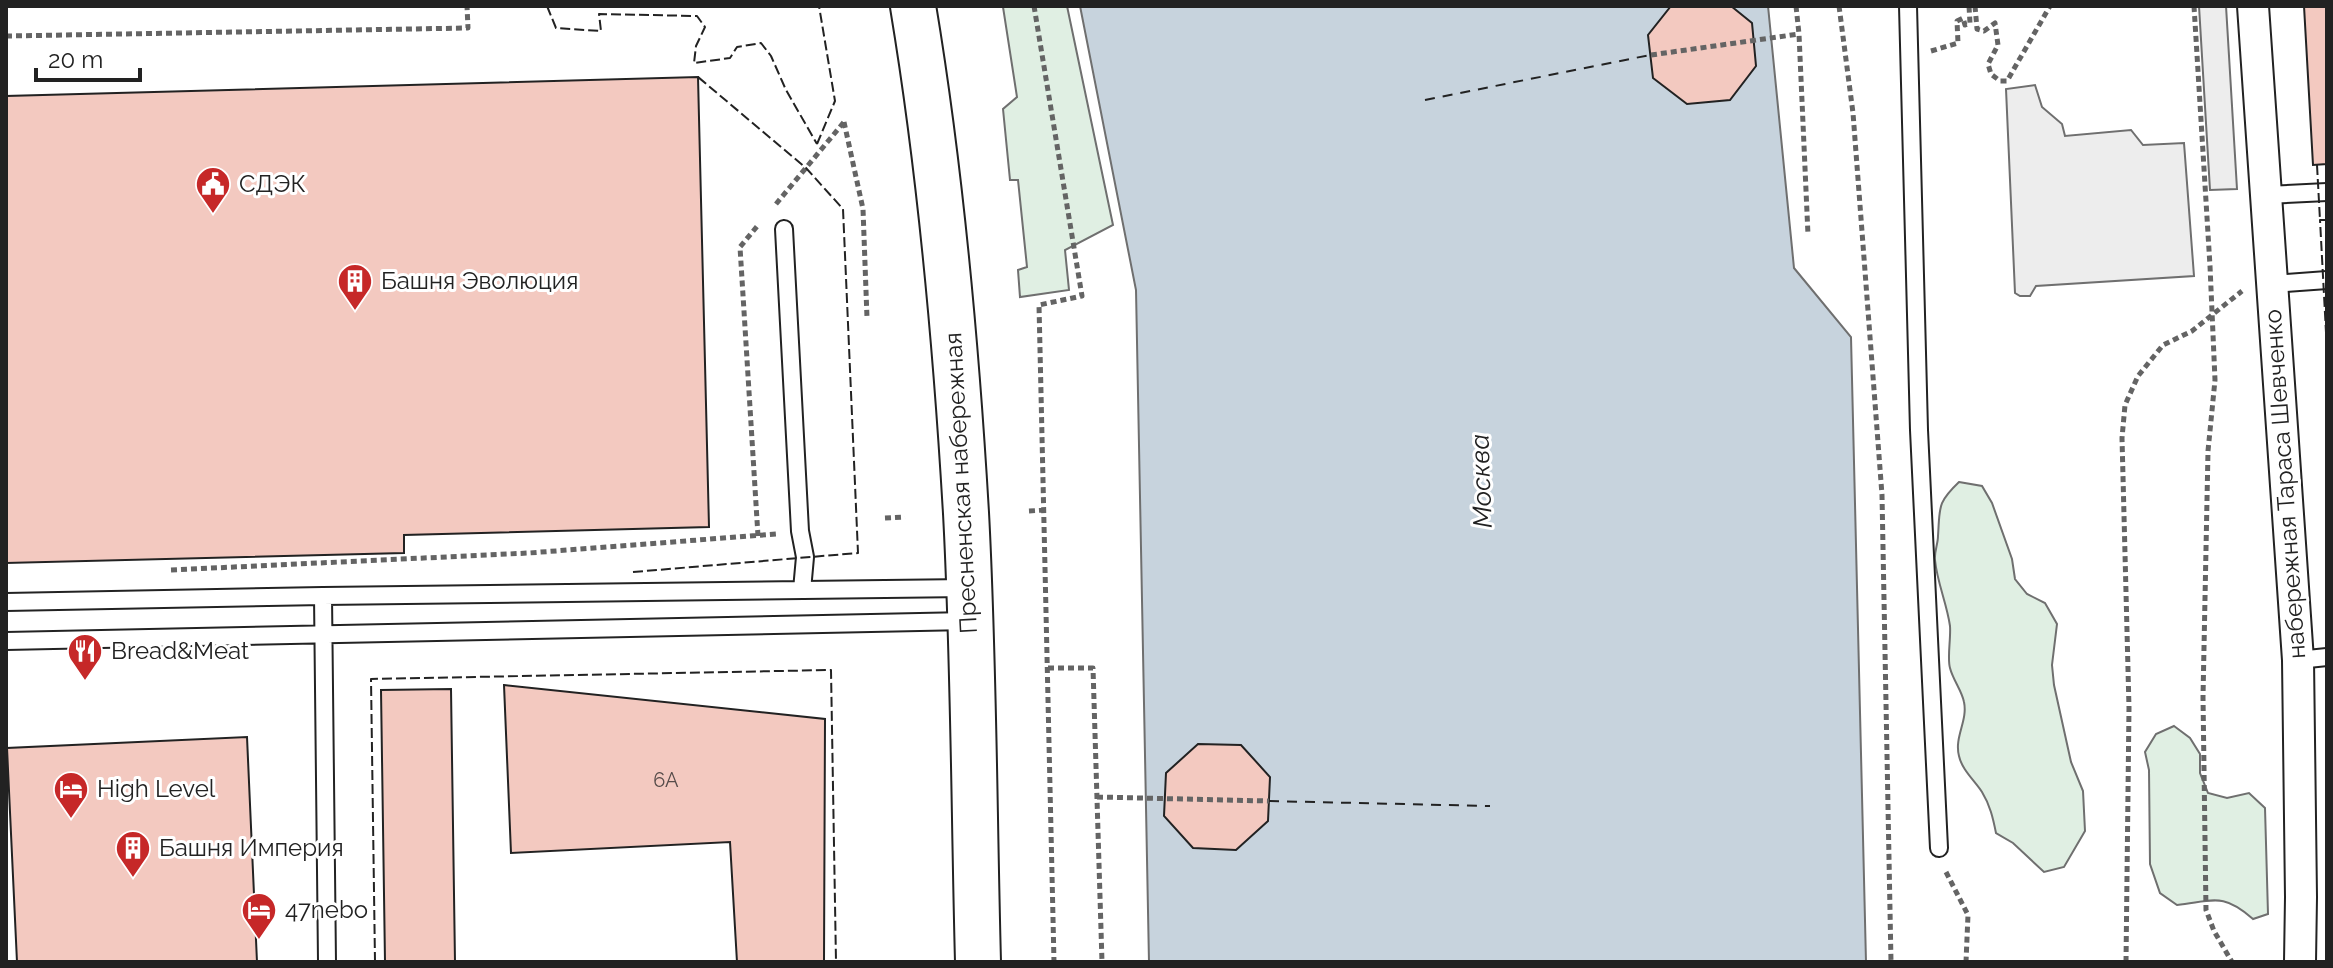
<svg xmlns="http://www.w3.org/2000/svg" width="2333" height="968" font-family="Raleway,sans-serif">
  <style>
    .green { fill: #e0efe3; stroke: #6f6f6f; stroke-width: 2 }
    .parking { fill: #ededed; stroke: #6f6f6f; stroke-width: 2 }
    .water { fill: #c7d3dd; stroke: #6f6f6f; stroke-width: 2 }
    .lines { fill: none; stroke-linecap: round; stroke-linejoin: round }
    .ferry { stroke: #222; stroke-width: 2; stroke-dasharray: 10 8; stroke-linecap: butt }
    .building { fill: #f3c9c0; stroke: #222; stroke-width: 2 }
    .lane-casing { stroke: #222; stroke-width: 20 }
    .street-casing { stroke: #222; stroke-width: 34 }
    .secondary-casing { stroke: #222; stroke-width: 48 }
    .path { stroke: #646464; stroke-width: 5; stroke-dasharray: 6 4; stroke-linecap: butt }
    .lane { stroke: #fff; stroke-width: 16 }
    .street { stroke: #fff; stroke-width: 30 }
    .secondary { stroke: #fff; stroke-width: 44 }
    .fence { stroke: #222; stroke-width: 2; stroke-dasharray: 10 4; stroke-linecap: butt }
    .labels { text-anchor: middle; stroke-width: 6; stroke-linejoin: round; paint-order: stroke }
    .number-label { font-size: 20px; fill: #564c4a }
    .poi-label { font-size: 24px; fill: #222; stroke: #fff; text-anchor: start }
    .street-label { font-size: 24px; fill: #222; stroke: #fff }
    .water-label { font-size: 26px; font-style: italic; fill: #222; stroke: #fff }
  </style>
  <rect width="100%" height="100%" fill="#fff"/>
  <!-- green -->
  <path class="green" d="M1067,6L1113,225L1065,250L1069,290L1020,297L1018,270L1027,267L1018,180H1010L1003,109L1017,97L1003,7Z
    M1959,482L1982,486L1992,503L2012,559L2015,579L2027,594L2045,603L2057,624L2052,665L2054,685L2071,762L2083,791L2085,831L2064,867L2044,872L2013,843L1996,833C1993,818 1990,805 1982,792C1975,781 1962,770 1959,756C1954,737 1968,721 1964,702C1962,691 1953,680 1950,668C1947,658 1951,639 1950,626C1947,604 1937,582 1935,560C1934,552 1938,544 1938,536C1940,507 1937,503 1959,482Z
    M2174,726L2190,738L2200,754V773L2208,793L2227,798L2249,793L2265,808L2268,914L2253,919C2223,892 2213,901 2177,905L2160,893L2150,864L2149,770L2145,752L2156,734Z"/>
  <!-- parking -->
  <path class="parking" d="M2199,6H2226L2237,189L2210,190Z
    M2035,85L2042,107L2062,124L2065,136L2131,130L2143,145L2184,143L2194,276L2036,286L2030,296H2020L2015,293L2006,89Z"/>
  <!-- water -->
  <path class="water" d="M1080,6H1768L1794,268L1851,337L1866,962H1149L1136,290Z"/>
  <g class="lines">
    <!-- ferry -->
    <path class="ferry" d="M1425,100L1650,55
      M1269,801L1490,806"/>
  </g>
  <!-- building -->
  <path class="building" d="M1671,6H1731L1752,23L1756,66L1730,100L1687,104L1653,78L1648,35Z
    M2304,6H2327V164L2313,165Z
    M698,77L709,527L404,535V553L6,563V96Z
    M504,685L825,719L824,962H737L730,842L511,853Z
    M451,689L455,962H385L381,690Z
    M247,737L257,962H17L7,748Z
    M1198,744L1241,745L1270,777L1268,821L1236,850L1193,848L1164,816L1166,773Z"/>
  <g class="lines">
    <!-- lane casing -->
    <g class="lane-casing">
      <path id="lane" d="M1908,6L1919,430L1939,848
        M2266,195L2327,192
        M784,229L800,531L805,557L802,590
        M2271,284L2327,280
        M323,596L327,962
        M6,602L323,596L967,588
        M6,641L968,621
        M2298,660L2327,657"/>
    </g>
    <!-- street casing -->
    <g class="street-casing">
      <path id="street" d="M2253,6L2298,660L2301,897L2300,962"/>
    </g>
    <!-- secondary casing -->
    <g class="secondary-casing">
      <path id="secondary" d="M913,6C941,174 956,343 966,513C974,662 974,812 978,962"/>
    </g>
    <!-- path -->
    <path class="path" d="M1034,6L1082,296L1039,305L1054,962
      M1796,6L1799,34L1808,235
      M1839,6L1853,113L1882,495L1891,962
      M1975,6L1977,29L1984,31L1995,23L1998,45L1988,64L1991,74L2000,81H2007L2050,6
      M2194,6L2210,266L2215,380L2208,451L2203,697L2206,910L2214,931L2232,962
      M6,36L468,28L467,6
      M1931,51L1958,43L1957,21L1963,18L1965,25L1970,23L1969,6
      M1651,55L1799,34
      M844,122L863,209L867,318
      M776,204L844,122
      M1029,511L1045,510
      M885,518L905,517
      M758,536L740,247L759,224
      M171,570L529,553L776,534
      M1048,668H1093L1102,962
      M1097,797L1269,801
      M1946,872L1968,915L1966,962
      M2126,962L2129,708L2122,438L2125,405L2138,376L2163,345L2192,331L2242,291"/>
    <!-- lane -->
    <use href="#lane" class="lane"/>
    <!-- street -->
    <use href="#street" class="street"/>
    <!-- secondary -->
    <use href="#secondary" class="secondary"/>
    <!-- fence -->
    <path class="fence" d="M547,6L556,28L601,31L599,14L697,16L705,27L696,46L694,63L730,58L737,47L761,43L771,56L786,90L817,144
      M817,144L835,101L819,6
      M2317,165L2320,220
      M2327,220H2320L2327,351
      M633,572L858,553L843,209L806,168L698,77
      M375,962L371,679L831,670L836,962"/>
  </g>
  <!-- icons -->
  <defs>
    <g id="civic-pin" transform="scale(1.8)"><path d="M0 17L-7.5 6A9.5 9.5 0 1 1 7.5 6Z" fill="#c62828" stroke="#fff"/><path d="M-.6-6.5H3V-4.5H.6V-3L4-1V1h2V6H-6V1h2V-1L-.6-3ZM-1.2 2.5V6h2.4V2.5Z" fill="#fff"/></g>
    <g id="building-pin" transform="scale(1.8)"><path d="M0 17L-7.5 6A9.5 9.5 0 1 1 7.5 6Z" fill="#c62828" stroke="#fff"/><path d="M-4-6H4V6H1V3H-1V6H-4ZM-2.5-4.3h1.7v1.8h-1.7ZM.8-4.3h1.7v1.8H.8ZM-2.5-1h1.7V.8h-1.7ZM.8-1h1.7V.8H.8Z" fill="#fff"/></g>
    <g id="restaurant-pin" transform="scale(1.8)"><path d="M0 17L-7.5 6A9.5 9.5 0 1 1 7.5 6Z" fill="#c62828" stroke="#fff"/><path d="M-5-6h1v4h1v-4h1v4h1v-4h1v5L-1.5 .5V6h-2V.5L-5-1ZM5-6V6H3V1.5H1.5Q1.5-4 5-6Z" fill="#fff"/></g>
    <g id="hotel-pin" transform="scale(1.8)"><path d="M0 17L-7.5 6A9.5 9.5 0 1 1 7.5 6Z" fill="#c62828" stroke="#fff"/><path d="M-6-4.5h1.5V1H6V5H4.5V3h-9V5H-6ZM-4 0a1.8 1.8 0 1 1 3.6 0ZM.5 0V-2.5h3Q6-2.5 6 0Z" fill="#fff"/></g>
  </defs>
  <g fill-rule="evenodd">
    <use href="#civic-pin" x="213" y="184"/>
    <use href="#building-pin" x="355" y="281"/>
    <use href="#restaurant-pin" x="85" y="651"/>
    <use href="#hotel-pin" x="71" y="789"/>
    <use href="#building-pin" x="133" y="848"/>
    <use href="#hotel-pin" x="259" y="910"/>
  </g>
  <g class="labels">
    <!-- number labels -->
    <g class="number-label">
      <text x="666" y="787">6А</text>
    </g>
    <!-- poi labels -->
    <g class="poi-label">
      <text x="239" y="192">СДЭК</text>
      <text x="381" y="289">Башня Эволюция</text>
      <text x="111" y="659">Bread&amp;Meat</text>
      <text x="97" y="797">High Level</text>
      <text x="159" y="856">Башня Империя</text>
      <text x="285" y="918">47nebo</text>
    </g>
    <!-- street labels -->
    <g class="street-label">
      <text transform="translate(961 483) rotate(-93)" y="8">Пресненская набережная</text>
      <text transform="translate(2285 484) rotate(-94)" y="8">набережная Тараса Шевченко</text>
    </g>
    <!-- water labels -->
    <g class="water-label">
      <text transform="translate(1481 481) rotate(-92)" y="9">Москва</text>
    </g>
  </g>
  <!-- border -->
  <rect width="2333" height="968" fill="none" stroke="#222222" stroke-width="16"/>
  <!-- scale -->
  <path d="M36 68v12h104v-12" fill="none" stroke="#222222" stroke-width="4"/>
  <text x="48" y="68" font-size="24" fill="#222222" stroke="#ffffff" stroke-width="6" paint-order="stroke">20 m</text>
</svg>
